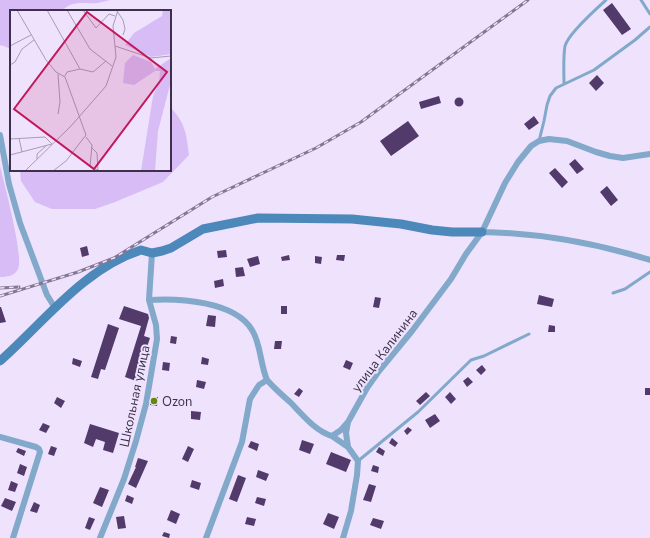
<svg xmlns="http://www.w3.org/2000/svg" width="650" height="538" font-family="'Nunito Sans',sans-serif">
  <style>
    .water { fill: #d7bcf6 }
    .building { fill: #523a6b }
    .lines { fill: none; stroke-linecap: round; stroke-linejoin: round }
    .lane { stroke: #82a8ca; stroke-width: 3 }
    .street { stroke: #82a8ca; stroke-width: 6 }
    .secondary { stroke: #4c88b9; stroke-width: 9 }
    .rail-casing { stroke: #837792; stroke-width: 3 }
    .rail { stroke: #eee2fd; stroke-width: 1.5; stroke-dasharray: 4.5; stroke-linecap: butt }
    .poi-dot { fill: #668809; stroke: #eee2fd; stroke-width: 1.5 }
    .labels { text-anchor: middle; stroke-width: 4; stroke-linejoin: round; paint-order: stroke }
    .street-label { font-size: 13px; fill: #3c304a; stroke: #eee2fd }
    .poi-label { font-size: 13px; fill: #3c304a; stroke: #eee2fd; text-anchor: start }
    .inset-road { fill: none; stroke: #a79bb5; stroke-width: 1 }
    .view { fill: #c2185b; fill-opacity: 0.15; stroke: #c2185b; stroke-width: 2 }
    .inset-edge { fill: none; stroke: #3c304a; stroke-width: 2 }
  </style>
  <rect width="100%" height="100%" fill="#eee2fd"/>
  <!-- water -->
  <path class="water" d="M0,0H110C106,1 102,2 97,3C83,4 72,0 62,11H11V49L1,45L0,46Z
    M170,107C186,124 186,133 189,155L163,182L115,202L95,209H52L35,202L21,181L20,170H170Z
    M0,166C4,183 24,257 18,269C15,276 7,277 0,277Z"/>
  <!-- building -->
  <path class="building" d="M612,3L631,29L622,35L603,10Z
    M597,75L604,83L596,91L589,83Z
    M439,96L441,103L421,109L419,102Z
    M454.5 102a4.5 4.5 0 1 1 9 0a4.5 4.5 0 1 1-9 0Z
    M534,116L539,123L529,130L524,124Z
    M408,121L419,136L391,156L380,141Z
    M575,159L584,169L577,174L569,164Z
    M555,168L568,182L562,188L549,173Z
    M607,186L618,200L611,206L600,192Z
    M87,246L89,255L82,257L80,248Z
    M226,250L227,257L218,258L217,251Z
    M289,255L290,260L282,261L281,257Z
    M337,255H345L344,261L336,260Z
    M258,256L260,264L250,267L247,259Z
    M315,256L322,257L321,264L315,263Z
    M243,267L245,276L236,277L235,268Z
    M223,279L224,286L215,288L214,281Z
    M539,295L554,299L552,307L537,304Z
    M375,297L381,298L379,308L373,307Z
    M124,306L148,314L149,318L144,336L150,338L136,381L125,377L141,326L119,319Z
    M281,306H287V314H281Z
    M0,307H1L6,322L0,323Z
    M208,315L216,316L215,327L206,326Z
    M108,324L119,328L105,370L101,369L98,379L91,377Z
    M549,325L555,326V332H548Z
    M171,336L177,337L176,344L170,343Z
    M275,341H282L281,349H274Z
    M202,357L209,359L208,365L201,364Z
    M73,358L82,361L80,367L72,364Z
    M346,360L353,363L350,370L343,367Z
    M163,362L170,363L169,371L162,370Z
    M482,365L486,370L481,375L476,370Z
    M468,377L473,382L467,387L463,381Z
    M197,380L206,382L204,389L196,387Z
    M299,388L303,391L299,397L294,394Z
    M645,388H650V395H645Z
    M426,392L430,396L420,405L416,401Z
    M450,392L456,399L451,404L445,397Z
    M57,397L65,401L61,408L54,403Z
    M152,397H158L157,406L150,405Z
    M191,411L201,412L200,420L191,419Z
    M435,414L440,421L430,428L425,420Z
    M43,423L50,426L46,433L39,430Z
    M90,424L119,433L113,453L103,450L105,442L96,439L93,447L84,443Z
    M408,427L412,430L407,435L404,431Z
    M392,438L398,443L395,447L389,443Z
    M302,440L314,444L310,454L299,450Z
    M251,441L259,444L257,451L248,447Z
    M51,446L57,448L54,456L48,454Z
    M188,446L194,449L188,462L182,459Z
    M379,447L385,451L383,456L376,452Z
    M18,448L26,451L24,456L16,452Z
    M331,452L351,460L346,472L326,464Z
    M138,458L148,461L136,488L128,484L136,467H135Z
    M20,464L27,467L24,476L17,473Z
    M373,465L379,467L378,473L371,471Z
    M258,470L269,474L266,481L256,477Z
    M238,475L246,478L237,502L229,499Z
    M192,480L201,483L199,490L190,487Z
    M11,481L18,484L15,492L8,490Z
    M369,484L376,486L371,502L363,500Z
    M100,487L109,490L102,507L93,503Z
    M127,495L134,498L132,504L125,501Z
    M257,497L266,499L264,506L255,503Z
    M5,498L16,502L12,511L1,506Z
    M34,502L40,505L37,513L30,511Z
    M171,510L180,514L176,524L167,520Z
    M328,513L339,517L334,529L323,524Z
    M124,516L126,528L118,529L116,517Z
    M89,517L95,519L90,530L85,528Z
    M247,517L256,519L254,526L245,524Z
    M373,518L384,521L381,529L370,525Z
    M164,532L170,534L169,538L162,536Z"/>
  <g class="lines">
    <!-- lane -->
    <path class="lane" d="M641,0L650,14
      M564,84C564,72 563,58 565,46C568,34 596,9 606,0
      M539,141L544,121L547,105L550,96L556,88L594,70L635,40L650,27
      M613,293L625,289L650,272
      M358,461L418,412L471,360L484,356L529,334"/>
    <!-- street -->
    <path class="street" d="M0,135L9,184L20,223L47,295L55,308
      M482,232C539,233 595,243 650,260
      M149,300C178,298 235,301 252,330C261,344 260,364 267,380L259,385L250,399L242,442L206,538
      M267,380C274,388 282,395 290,402C302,414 315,431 332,436L341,430L348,422
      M332,436L348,447
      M0,437L36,447L39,449L40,452L13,538
      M100,538L124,479L136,441L146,404L157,339L156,325L149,300L152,253
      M343,538L351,511L357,475L358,461L348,447L346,433L348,422L367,388L379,371L412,331L451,279L466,254L482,232L505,183L518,162L531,146L539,141L549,139L567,141L596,152L610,156L623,158L650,154"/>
    <!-- secondary -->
    <path class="secondary" d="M0,361C44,322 83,269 141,250L152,253L162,251L171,248L203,229L258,218L352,219L401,224L432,230L452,232H482"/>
    <!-- rail casing -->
    <g class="rail-casing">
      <path id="rail" d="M0,288L19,287
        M0,296L78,272L114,258L212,197L316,148L361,122L528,0"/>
    </g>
    <!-- rail -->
    <use href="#rail" class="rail"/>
  </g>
  <!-- markers -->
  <circle class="poi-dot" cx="154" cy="401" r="4"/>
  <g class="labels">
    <!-- street labels -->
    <g class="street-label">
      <text transform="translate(384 350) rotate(-53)" y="5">улица Калинина</text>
      <text transform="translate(134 396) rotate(-78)" y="5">Школьная улица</text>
    </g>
    <!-- poi labels -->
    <g class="poi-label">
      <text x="162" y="406">Ozon</text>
    </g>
  </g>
  <!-- overview -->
  <g transform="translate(10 10)">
    <rect width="161" height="161" fill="#eee2fd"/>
    <path d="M153,0H161V44L141,47L115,35L124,23L152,6ZM123,45L141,52L145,59L161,48V71L148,121L145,161H131L143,86L149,73L150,61H145L124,75L113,73L115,53Z" fill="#d7bcf6"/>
    <path class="inset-road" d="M7,0L36,50L46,62L55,67L76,125L56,151L43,161M37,0L70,59L83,62L96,51M57,0L80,39L102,56M73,0L86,18L99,4L105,6M107,1L113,10L115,19L113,25M0,36L21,25M105,36L141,48L161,46M0,55L5,52L12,39L24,30M55,66L57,62L70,59M48,104L50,92L48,64M76,127L82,135L80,157L88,160M9,128L12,142M0,129L35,127L42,134L0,145M81,137L87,143L88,160M27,149V144L36,136M15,161L61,116L96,76L106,47L103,16L108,0"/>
    <path class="view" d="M77,2L157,62L84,159L4,99Z"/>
    <rect width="161" height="161" class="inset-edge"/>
  </g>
</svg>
